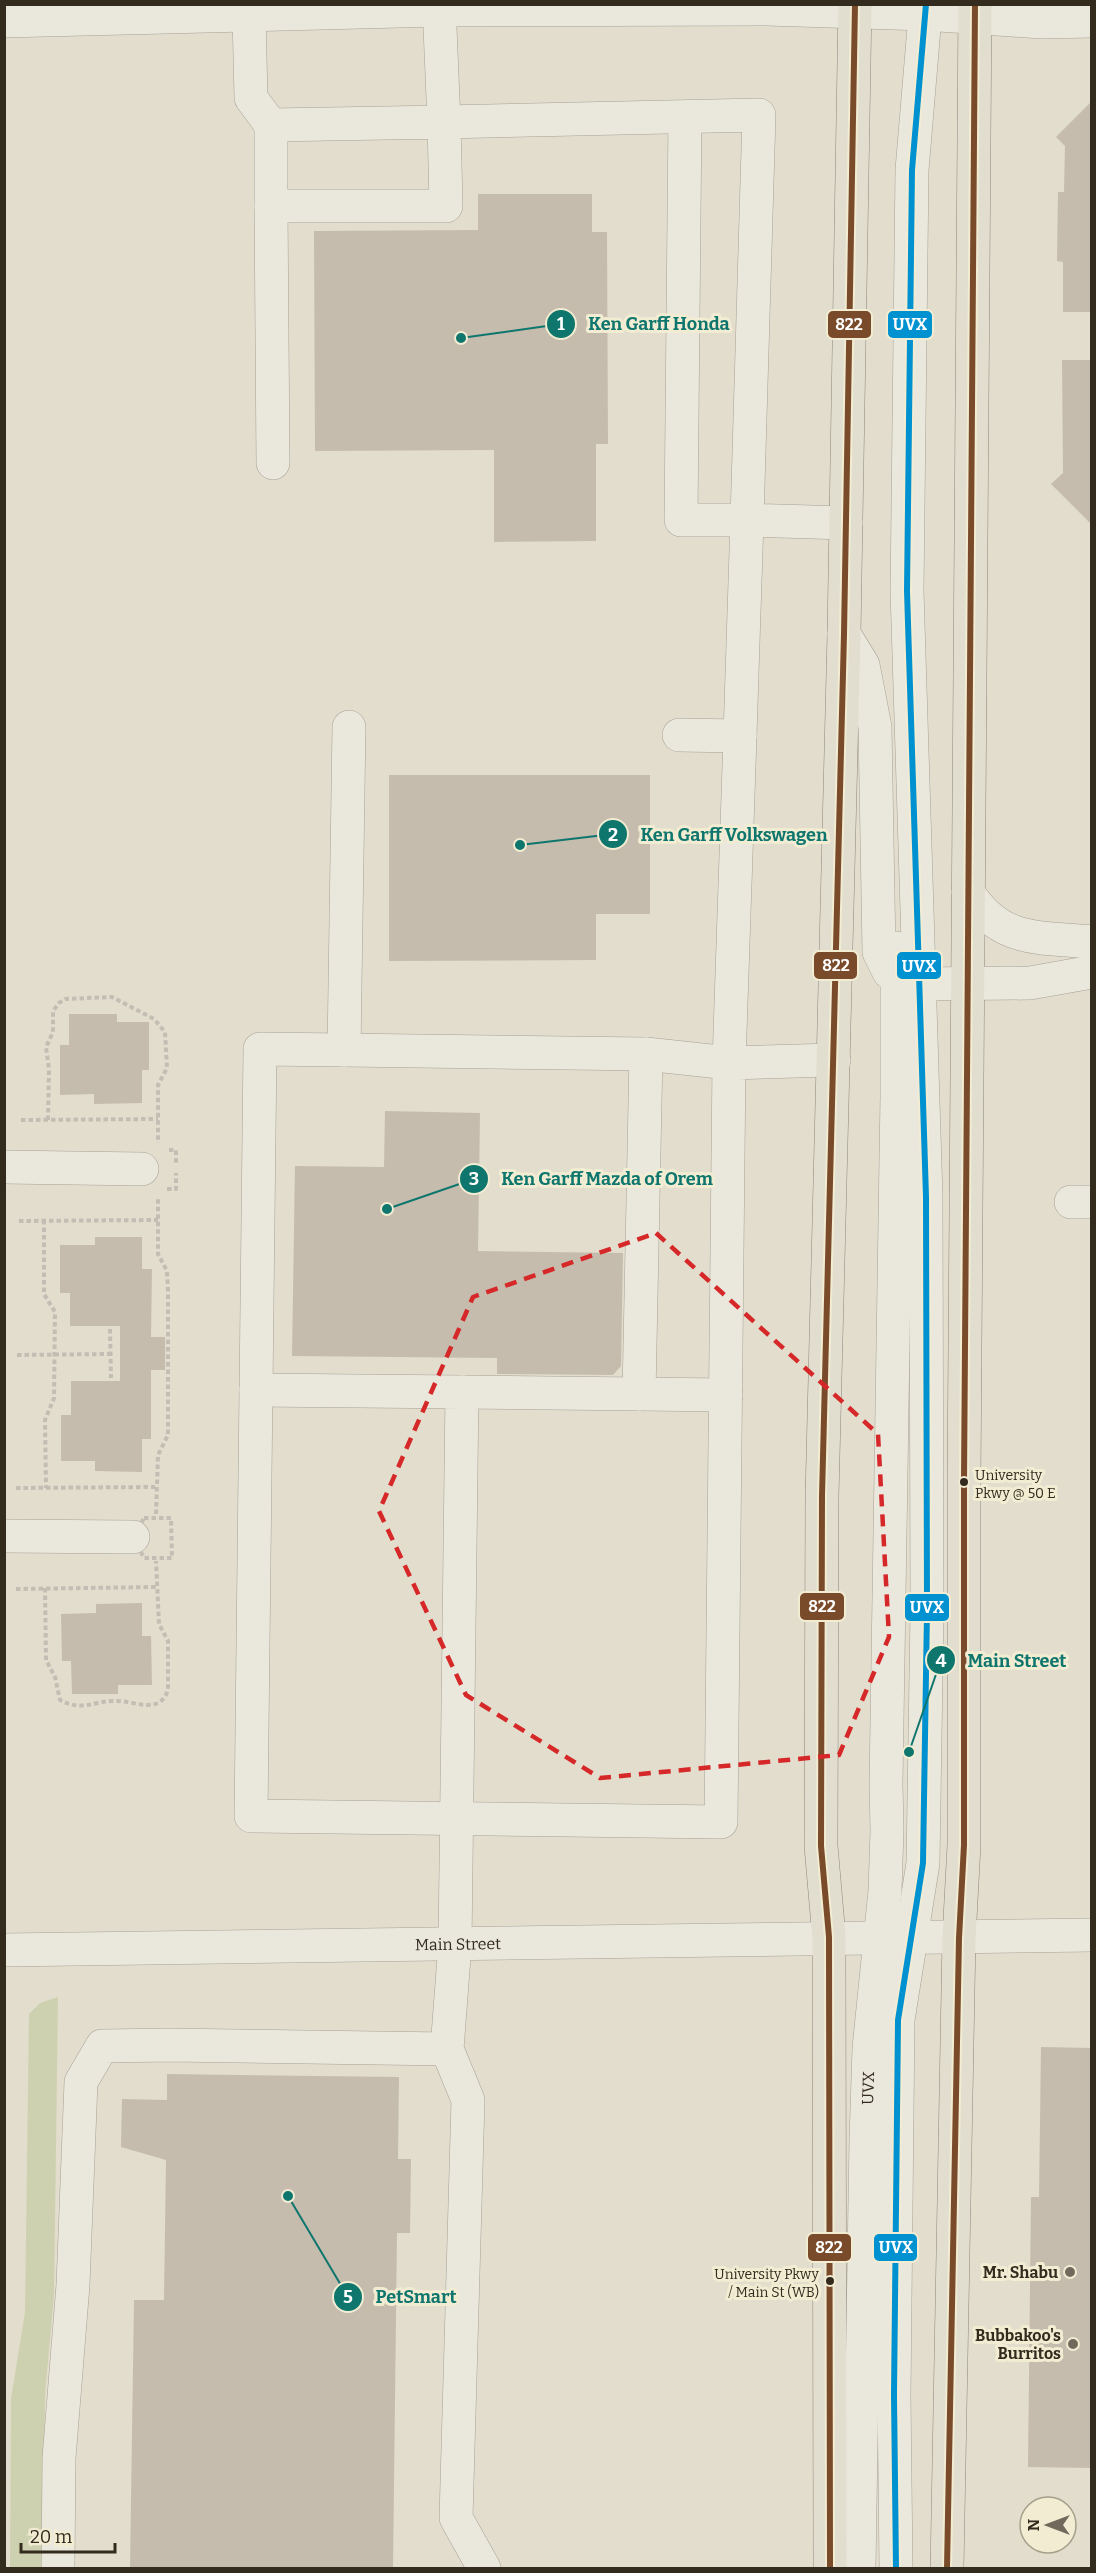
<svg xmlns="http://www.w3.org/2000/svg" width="1096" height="2573" font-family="Bitter,serif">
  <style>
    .green { fill: #ced1b0 }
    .building { fill: #c5bcad }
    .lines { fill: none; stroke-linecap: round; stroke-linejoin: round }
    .minor-casing { stroke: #a7a296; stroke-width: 34 }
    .major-casing { stroke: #8c877c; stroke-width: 34 }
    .path { stroke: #c3beb4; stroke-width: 4; stroke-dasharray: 4.5 3; stroke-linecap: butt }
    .minor { stroke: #eae7dd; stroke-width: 33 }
    .major { stroke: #e1decf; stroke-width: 33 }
    .bus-1-casing { stroke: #f2ecd3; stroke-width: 10 }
    .bus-2-casing { stroke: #f2ecd3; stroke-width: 10 }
    .bus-1 { stroke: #0091d0; stroke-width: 6 }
    .bus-2 { stroke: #7a4b2a; stroke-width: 6 }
    .marked { fill: none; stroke: #d62828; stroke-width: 4.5; stroke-dasharray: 12 8; stroke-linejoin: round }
    .bus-dot { fill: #342b1f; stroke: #f2ecd3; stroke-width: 2 }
    .poi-dot { fill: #71695c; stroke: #f2ecd3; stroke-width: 2 }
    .labels { text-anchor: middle; stroke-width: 6; stroke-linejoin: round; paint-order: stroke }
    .bus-label { font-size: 14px; fill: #342b1f; stroke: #f2ecd3; text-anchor: start }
    .street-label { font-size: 16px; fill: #342b1f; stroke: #f2ecd3 }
    .poi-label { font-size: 16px; font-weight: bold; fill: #342b1f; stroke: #f2ecd3; text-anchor: end }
    .leader { fill: none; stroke: #0f766e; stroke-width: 2 }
    .callout-dot { fill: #0f766e; stroke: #f2ecd3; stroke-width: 2 }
    .mark-label { font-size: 18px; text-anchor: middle; font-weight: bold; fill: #fff }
    .callout-label { font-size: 18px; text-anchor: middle; font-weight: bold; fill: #0f766e; stroke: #f2ecd3; stroke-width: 6; stroke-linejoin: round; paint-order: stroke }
    .line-badge { stroke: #f2ecd3; stroke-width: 2 }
    .badge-label { font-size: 16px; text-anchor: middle; font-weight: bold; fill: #fff }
  </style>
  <rect width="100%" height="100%" fill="#e2ddcc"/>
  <!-- green -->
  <path class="green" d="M58,1997L54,2295L45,2394L43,2568H10L11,2399L25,2312L29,2014L40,2003Z"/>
  <!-- building -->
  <path class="building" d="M1092,101V312H1063V262L1057,261L1058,192H1064L1065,146L1056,137Z
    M478,194H592V232H607L608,444H596V541L494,542V450L315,451L314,231L478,230Z
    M1062,360H1092V525L1051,484L1063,473Z
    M389,775H650V914H596V960L389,961Z
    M69,1014H117V1022H149V1070H142V1103L94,1104V1094L60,1095V1045H69Z
    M385,1111L480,1113L478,1251L623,1253L621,1366L613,1375L497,1374V1358L292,1356L295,1166L384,1167Z
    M95,1237H142V1269H152L151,1337H165V1370H151V1439H142V1472L95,1471V1461H61V1415H71V1381H120V1326H70V1293H60V1245H95Z
    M142,1603V1636H151L152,1685H118V1694H72L71,1661H62L61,1614L96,1613V1604Z
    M1041,2047L1092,2048V2468L1028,2467L1031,2197H1039Z
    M167,2074L399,2077L398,2159H411L410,2233H397L393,2568H130L134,2300H164L166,2160L121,2147L122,2099L167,2100Z"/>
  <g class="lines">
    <!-- minor casing -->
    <g class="minor-casing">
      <g id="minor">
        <path d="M439,4L444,122L271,125V206H446L444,122L759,115L747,520L846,523"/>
        <path d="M249,15L251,98L271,125"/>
        <path d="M4,21L439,10L766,9L925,14L1041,22L1092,21"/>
        <path d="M685,117L681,520H747L740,736"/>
        <path d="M271,206L273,463"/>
        <path d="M844,634L863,665L875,727L879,952L889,972L920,984L1030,983L1092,972"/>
        <path d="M349,727L344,1050L646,1054L729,1063L740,736L679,735"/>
        <path d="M968,892C1000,943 1038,937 1092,942"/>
        <path d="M344,1050L260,1049L256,1390L462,1392L455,1944L447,2049L468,2100L456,2518L484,2568"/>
        <path d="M4,1167L142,1169"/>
        <path d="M1071,1202H1092"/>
        <path d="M256,1390L251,1816L721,1822L729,1063L834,1060"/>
        <path d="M462,1392L726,1395"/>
        <path d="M639,1394L646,1054"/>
        <path d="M4,1536L133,1537"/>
        <path id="s1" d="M4,1950L1092,1935"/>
        <path d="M58,2568L59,2458L73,2285L81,2082L102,2046L169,2045L447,2049"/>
        <path id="s2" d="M859,2568L866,2139L869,2048L885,1891L887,1831L886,1784L897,1096V948"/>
        <path d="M896,2568L894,2395L898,2020L923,1863L927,1611L926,1197L907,591L912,170L926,4"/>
      </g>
    </g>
    <!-- major casing -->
    <g class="major-casing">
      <path id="major" d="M830,2568L829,1937L821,1846L822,1496L844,634L855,4
        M947,2568L959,1938L964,1845V1480L975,4"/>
    </g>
    <!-- path -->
    <path class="path" d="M21,1120L158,1119
      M48,1120L49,1069L46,1047L53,1032V1011L59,1003L65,999L112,997L154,1019L165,1032L167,1068L158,1085V1143
      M169,1150H176V1165
      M167,1189H176V1173
      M44,1220V1294L55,1312L54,1398L45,1420L46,1488
      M19,1221L158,1220
      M110,1329L111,1378
      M17,1355L110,1354
      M16,1488L155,1487
      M156,1514L158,1455L168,1435V1291L167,1271L158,1254V1197
      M144,1518H171L172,1558H144L133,1537Z
      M45,1588L46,1660L55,1677L60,1700C83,1712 92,1701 115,1701C134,1700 159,1716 168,1690V1641L159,1624L156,1561
      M16,1589L156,1587"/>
    <!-- minor -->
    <use href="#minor" class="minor"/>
    <!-- major -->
    <use href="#major" class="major"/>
    <!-- bus-1 casing -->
    <g class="bus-1-casing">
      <path id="bus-1" d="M896,2568L894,2395L898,2020L923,1863L927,1611L926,1197L907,591L912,170L926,4"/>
    </g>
    <!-- bus-2 casing -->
    <g class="bus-2-casing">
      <path id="bus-2" d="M830,2568L829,1937L821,1846L822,1496L844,634L855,4
        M947,2568L959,1938L964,1845V1480L975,4"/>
    </g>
    <!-- bus-1 -->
    <use href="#bus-1" class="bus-1"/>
    <!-- bus-2 -->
    <use href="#bus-2" class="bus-2"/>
  </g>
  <!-- marked area -->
  <path class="marked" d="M656,1233L878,1434L889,1637L839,1755L600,1778L466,1695L379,1511L473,1297Z"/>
  <!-- markers -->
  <g class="bus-dot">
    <circle cx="964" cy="1482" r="5"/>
    <circle cx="830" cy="2281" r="5"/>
  </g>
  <g class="poi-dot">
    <circle cx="1070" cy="2272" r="6"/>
    <circle cx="1073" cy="2344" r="6"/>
  </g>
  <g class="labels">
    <!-- bus labels -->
    <g class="bus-label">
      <text x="975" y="1480">University<tspan x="975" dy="18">Pkwy @ 50 E</tspan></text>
      <text x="819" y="2279" text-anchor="end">University Pkwy<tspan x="819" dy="18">/ Main St (WB)</tspan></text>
    </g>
    <!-- street labels -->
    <g class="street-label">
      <text dy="6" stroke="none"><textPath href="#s1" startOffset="454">Main Street</textPath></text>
      <text dy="6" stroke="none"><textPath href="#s2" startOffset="480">UVX</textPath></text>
    </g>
    <!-- poi labels -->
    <g class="poi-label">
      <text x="1058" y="2278">Mr. Shabu</text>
      <text x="1061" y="2341">Bubbakoo's<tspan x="1061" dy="18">Burritos</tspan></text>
    </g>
  </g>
  <!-- callouts -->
  <path class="leader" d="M461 338L561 324M520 845L613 834M387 1209L474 1179M909 1752L941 1660M288 2196L348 2297"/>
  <g class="callout-dot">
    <circle cx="461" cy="338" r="6"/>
    <circle cx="520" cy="845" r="6"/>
    <circle cx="387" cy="1209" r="6"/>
    <circle cx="909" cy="1752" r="6"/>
    <circle cx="288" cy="2196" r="6"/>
    <circle cx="561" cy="324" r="15"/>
    <circle cx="613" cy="834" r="15"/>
    <circle cx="474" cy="1179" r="15"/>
    <circle cx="941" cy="1660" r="15"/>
    <circle cx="348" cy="2297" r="15"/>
  </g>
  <g class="mark-label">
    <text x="561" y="330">1</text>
    <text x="613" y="841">2</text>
    <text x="474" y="1185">3</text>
    <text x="941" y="1667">4</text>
    <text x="348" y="2303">5</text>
  </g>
  <g class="callout-label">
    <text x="659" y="330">Ken Garff Honda</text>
    <text x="734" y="841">Ken Garff Volkswagen</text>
    <text x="607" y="1185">Ken Garff Mazda of Orem</text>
    <text x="1017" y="1667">Main Street</text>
    <text x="416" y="2303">PetSmart</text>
  </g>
  <g class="line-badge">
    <rect x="887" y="310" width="46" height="29" rx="6" fill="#0091d0"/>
    <rect x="827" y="310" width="45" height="29" rx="6" fill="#7a4b2a"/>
    <rect x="813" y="951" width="45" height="29" rx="6" fill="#7a4b2a"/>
    <rect x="896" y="951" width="46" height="29" rx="6" fill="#0091d0"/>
    <rect x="799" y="1592" width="46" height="29" rx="6" fill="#7a4b2a"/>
    <rect x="904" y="1593" width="46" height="29" rx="6" fill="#0091d0"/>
    <rect x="873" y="2233" width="45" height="29" rx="6" fill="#0091d0"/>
    <rect x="807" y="2233" width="45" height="29" rx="6" fill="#7a4b2a"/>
  </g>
  <g class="badge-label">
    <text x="910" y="330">UVX</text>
    <text x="849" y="330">822</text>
    <text x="836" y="971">822</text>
    <text x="919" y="972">UVX</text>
    <text x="822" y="1612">822</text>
    <text x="927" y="1613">UVX</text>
    <text x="896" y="2253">UVX</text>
    <text x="829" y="2253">822</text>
  </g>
  <!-- border -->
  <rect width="1096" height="2573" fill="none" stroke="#342b1f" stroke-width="12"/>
  <!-- north arrow -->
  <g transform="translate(1048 2525) rotate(270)"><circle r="28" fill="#f2ecd3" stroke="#a69f8b" stroke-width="1.5"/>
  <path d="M0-4.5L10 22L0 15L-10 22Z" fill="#71695c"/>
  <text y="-9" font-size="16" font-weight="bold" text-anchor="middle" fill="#342b1f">N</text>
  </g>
  <!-- scale -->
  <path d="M21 2543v9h94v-9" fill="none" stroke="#342b1f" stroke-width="3"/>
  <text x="30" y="2543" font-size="18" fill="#342b1f" stroke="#f2ecd3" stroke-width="4.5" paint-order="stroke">20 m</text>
</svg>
